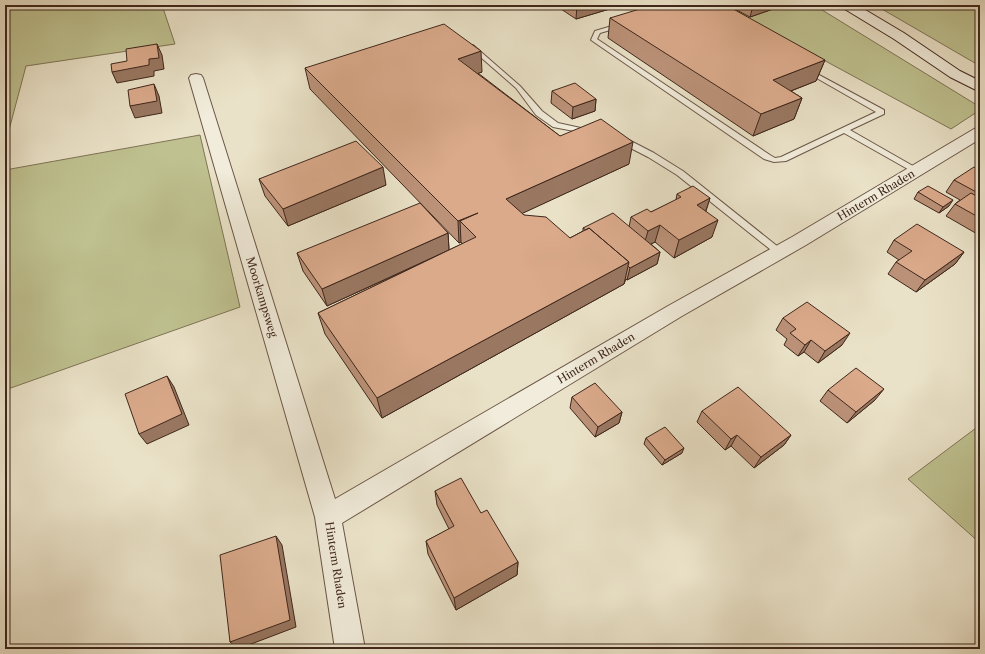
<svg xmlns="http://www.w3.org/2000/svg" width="985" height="654" font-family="'Libre Caslon Text',serif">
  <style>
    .green { fill: #bfc190; stroke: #7f7456 }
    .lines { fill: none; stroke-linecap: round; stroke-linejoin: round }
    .lane-casing { stroke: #6a5647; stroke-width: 2 }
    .street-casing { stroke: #6a5647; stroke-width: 2 }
    .secondary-casing { stroke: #3f271c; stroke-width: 2 }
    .lane { fill: #f1ecdb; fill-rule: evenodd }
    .street { fill: #f1ecdb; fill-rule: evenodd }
    .secondary { fill: #f1ecdb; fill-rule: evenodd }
    .wall { fill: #bb9278; stroke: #3f271c }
    .shaded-wall { fill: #997761; stroke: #3f271c }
    .building { fill: #daaa8b; stroke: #3f271c }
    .labels { text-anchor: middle; stroke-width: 3.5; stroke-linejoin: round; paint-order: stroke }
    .street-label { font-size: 11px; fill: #3f271c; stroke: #f1ecdb }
  </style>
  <rect width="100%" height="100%" fill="#eae2c8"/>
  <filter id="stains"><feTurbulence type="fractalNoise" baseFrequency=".005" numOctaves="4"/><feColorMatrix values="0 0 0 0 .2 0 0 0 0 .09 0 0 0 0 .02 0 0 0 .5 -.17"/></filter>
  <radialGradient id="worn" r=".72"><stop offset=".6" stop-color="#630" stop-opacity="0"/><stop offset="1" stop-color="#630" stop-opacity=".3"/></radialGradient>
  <!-- green -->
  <path class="green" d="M5,5H162L175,44L26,66L5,145Z
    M722,5H814L980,107V110L951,129Z
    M875,5H980V66Z
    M200,135L240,307L5,390V170Z
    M980,425V543L908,479Z"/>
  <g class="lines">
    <!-- lane casing -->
    <g class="lane-casing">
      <path id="lane" d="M622,23L624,24V26L600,33L597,39L770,155L775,158L781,157L876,112L806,72V70L808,69L884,110V114L850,130L920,170L916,172H913L844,133L786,161L774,162L764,159L591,40L595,31Z
        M469,45H473L520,86L542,111L558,123L590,130V134L553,127L536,115L516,88L469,47Z
        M619,138H625L654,153L683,171L782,250L784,252L782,254H776L677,175L648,157L619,142Z"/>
    </g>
    <!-- street casing -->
    <g class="street-casing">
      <path id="street" d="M196,74L201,75L203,78L335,499L668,306L792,237L974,129L980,127V139L806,245L682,316L342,523L365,649H335L315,517L189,78L191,75Z"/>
    </g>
    <!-- secondary casing -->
    <g class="secondary-casing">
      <path id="secondary" d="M842,5H857L904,33L960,71L980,81V92L950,77L894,39L843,8Z"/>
    </g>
    <!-- lane -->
    <use href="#lane" class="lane"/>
    <!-- street -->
    <use href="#street" class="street"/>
    <!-- secondary -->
    <use href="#secondary" class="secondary"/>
  </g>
  <!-- wall -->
  <path class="wall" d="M555,5H623L576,19Z
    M727,5H775L773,9L750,17Z
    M610,18L825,60L816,81L791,91L802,98L794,119L753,136L608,38Z
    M305,68L482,72L478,73L560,136L629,164L522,213L524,215L570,238L583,231V228L629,227L631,217L651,212L676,200L677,194L710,198L706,211L712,237L674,258L655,242L651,244L660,252L657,264L627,280L626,279L624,284L382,418L325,334L318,313L433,258L327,306L303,271L297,253L448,233L449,250L462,244L461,242L459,243L310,89Z
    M552,91L596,99L595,111L572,119L551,103Z
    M980,170V234L979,235L946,216L955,204L960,200L946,192L954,180Z
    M259,179L386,185L288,226L265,196Z
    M918,192L949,206L939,213L914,199Z
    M894,240L964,252L955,264L916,292L888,274L896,262L899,260L887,252Z
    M783,318L842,345L818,363L804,352L798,356L784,345L787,339L776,330Z
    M828,390L875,400L847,423L820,401Z
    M572,397L622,412L619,423L595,437L570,408Z
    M702,411L791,435L784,445L754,468L731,446L725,450L697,422Z
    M646,438L682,453L662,465L644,444Z
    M435,491L481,513L518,562L517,575L456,610L428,554L426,541L449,529L437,505Z"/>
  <!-- shaded-wall -->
  <path class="shaded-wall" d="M577,5H623L576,19Z
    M757,5H775L773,9L750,17L753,6Z
    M157,44L162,55L164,69L154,71V76L117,83L112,72Z
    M481,51L482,72L459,80L458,59Z
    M825,60L816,81L765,101L773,80Z
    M154,84L159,96L162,113L135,118L130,106Z
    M802,98L794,119L753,136L761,114Z
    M596,99L595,111L572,119L573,107Z
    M633,142L629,164L506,221V199Z
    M383,167L386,185L288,226L283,209Z
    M710,198L704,216L697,205Z
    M953,200L949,206L939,213L943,207Z
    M478,213L460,221L461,242L459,243L458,221Z
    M718,220L712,237L674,258L679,240Z
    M660,225L655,242L643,248L648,231Z
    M448,233L449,250L327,306L322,289Z
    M660,252L657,264L627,280L630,268Z
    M964,252L955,264L916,292L925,280Z
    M629,262L624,284L382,418L377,398Z
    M850,333L842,345L818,363L825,351Z
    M811,340L804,352L798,356L805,345Z
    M167,376L174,387L189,425L147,444L139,434Z
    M884,389L875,400L847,423L856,412Z
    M622,412L619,423L595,437L598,427Z
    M737,435L731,446L725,450L731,439Z
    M791,435L784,445L754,468L761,457Z
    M684,448L682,453L662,465L665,460Z
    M276,536L282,545L296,627L238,649L230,642Z
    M518,562L517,575L456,610L454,598Z"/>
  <!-- building -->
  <path class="building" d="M653,5H726L825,60L773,80L802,98L761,114L610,18Z
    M444,24L481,51L458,59L560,136L601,119L633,142L506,199L524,215L546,217L570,238L589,228L629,262L377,398L318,313L476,237L460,221L478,213L458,221L305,68Z
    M157,44L159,58L149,59V65L112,72L111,64L127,61L126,49Z
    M575,83L596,99L573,107L552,91Z
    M154,84L157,101L130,106L128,90Z
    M356,141L383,167L283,209L259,179Z
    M974,167L980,170V194L954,180Z
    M693,186L710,198L697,205L718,220L679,240L660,225L648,231L631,217L647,209L651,212L681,197L677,194Z
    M928,186L953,200L943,207L918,192Z
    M971,193L980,198V218L955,204Z
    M420,203L448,233L322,289L297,253Z
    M613,213L660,252L630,268L628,266L629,262L589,228L586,230L583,228Z
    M917,224L964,252L925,280L896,262L912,251L894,240Z
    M807,302L850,333L825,351L811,340L805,345L790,333L796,329L783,318Z
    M856,368L884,389L856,412L828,390Z
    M167,376L182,414L139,434L125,394Z
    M595,383L622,412L598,427L572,397Z
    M738,387L791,435L761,457L737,435L731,439L702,411Z
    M665,427L684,448L665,460L646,438Z
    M461,478L481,513L487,510L518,562L454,598L426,541L454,526L435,491Z
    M276,536L290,620L230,642L220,555Z"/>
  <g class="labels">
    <!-- street labels -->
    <g class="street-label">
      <text transform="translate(876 195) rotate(-31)" y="4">Hinterm Rhaden</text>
      <text transform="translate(262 297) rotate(73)" y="4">Moorkampsweg</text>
      <text transform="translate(596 358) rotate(-31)" y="4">Hinterm Rhaden</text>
      <text transform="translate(336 565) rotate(81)" y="4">Hinterm Rhaden</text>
    </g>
  </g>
  <!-- margin -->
  <rect width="985" height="654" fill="none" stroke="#eae2c8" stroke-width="20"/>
  <rect x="6" y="6" width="973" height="642" fill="none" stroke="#3f271c" stroke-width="2"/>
  <rect x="10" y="10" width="965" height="634" fill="none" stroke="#3f271c"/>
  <rect width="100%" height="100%" filter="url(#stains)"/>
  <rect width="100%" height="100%" fill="url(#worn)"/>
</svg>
